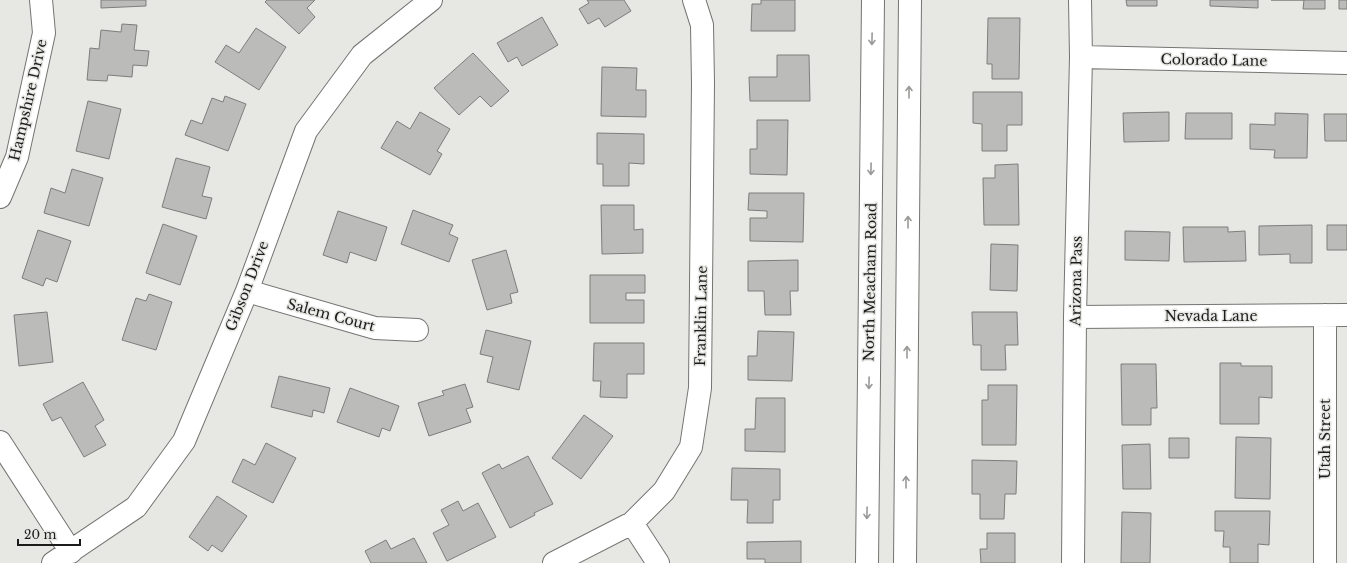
<svg xmlns="http://www.w3.org/2000/svg" width="1347" height="563" font-family="'Libre Baskerville',serif">
  <style>
    .building { fill: #bbbcb9; stroke: #7d7e7b }
    .lines { fill: none; stroke-linecap: round; stroke-linejoin: round }
    .minor-casing { stroke: #747572; stroke-width: 24 }
    .major-casing { stroke: #747572; stroke-width: 24 }
    .minor { stroke: #fff; stroke-width: 22 }
    .major { stroke: #fff; stroke-width: 22 }
    .oneway { stroke: #999998 }
    .labels { text-anchor: middle; stroke-width: 3; stroke-linejoin: round; paint-order: stroke }
    .street-label { font-size: 14px; fill: #1c1c1b; stroke: #e7e8e4 }
  </style>
  <rect width="100%" height="100%" fill="#e7e8e4"/>
  <!-- building -->
  <path class="building" d="M101,0H146V6L101,8Z
    M267,0H315L307,8L315,17L299,34L265,2Z
    M587,0H624L631,11L605,27L599,18L588,24L579,9L589,3Z
    M761,0H795V31H751L752,4H761Z
    M1126,0H1157V6H1127Z
    M1210,0H1258V8L1210,6Z
    M1271,0H1325V9H1303L1304,0Z
    M1339,0H1347V9H1339Z
    M542,17L558,45L522,66L517,57L508,62L497,43Z
    M988,18H1020L1019,79H992V64H987Z
    M122,24L137,25L134,50L149,51L147,66L133,65L132,77L108,75L107,81L87,80L90,48L99,49L101,30L121,32Z
    M256,28L286,47L259,90L215,62L226,45L239,53Z
    M473,53L509,91L491,107L480,96L459,115L434,88Z
    M777,55H809L810,101H750L749,77H777Z
    M602,67L637,68L636,90H646V117L601,116Z
    M973,92H1022V125H1007V151H982V124L973,123Z
    M225,96L246,104L228,151L185,135L191,120L202,124L212,98L223,102Z
    M88,101L121,109L109,159L76,151Z
    M420,112L450,129L437,151L442,154L430,175L381,148L397,121L410,129Z
    M1169,112V141L1124,142L1123,113Z
    M1186,113H1232V139H1185Z
    M1275,113L1308,114L1307,158H1274L1275,150L1250,149V124L1275,125Z
    M1324,114H1347V141H1325Z
    M757,120H788L787,175L750,174V149H757Z
    M597,133L644,134V164L629,163V186H603V164H597Z
    M176,158L210,167L202,196L212,198L206,219L162,207Z
    M1018,164L1019,225H984L983,178H995V165Z
    M72,169L103,178L89,226L44,213L51,188L65,193Z
    M749,193H804L803,242L750,241V218H767V211L748,210Z
    M601,205H634V230L643,229V253L602,254Z
    M413,210L453,225L449,234L458,238L449,262L401,244Z
    M338,211L387,227L376,261L350,252L347,263L323,255Z
    M163,224L197,236L180,285L146,273Z
    M1312,225V263H1290V254L1259,255V226Z
    M1327,225H1347V250H1327Z
    M1183,227H1228V232L1245,231L1246,261L1184,262Z
    M38,230L71,241L57,282L46,278L43,286L22,278Z
    M1125,231L1170,232L1169,261L1125,260Z
    M991,244L1018,245L1017,291L990,290Z
    M506,250L518,292L510,294L512,303L487,310L472,260Z
    M798,260V291H790L791,315H765L764,291H748V261Z
    M590,275H645V293H626V300H644V323H590Z
    M149,294L172,302L156,350L122,340L136,298L146,301Z
    M47,312L53,362L19,366L14,315Z
    M972,312H1017L1018,345H1005L1006,370H981V345H973Z
    M486,330L531,341L519,390L487,382L493,357L480,354Z
    M758,331L794,332L792,381L748,380V356H757Z
    M594,343H644V374H627V398L600,397L601,381H593Z
    M1220,363H1241V366H1272V398L1259,397V424H1220Z
    M1121,364H1156L1157,408H1151V425H1122Z
    M279,376L330,388L324,413L313,410L312,417L271,407Z
    M83,382L104,420L95,426L106,445L84,457L61,417L52,421L43,404Z
    M465,384L473,407L466,409L471,422L429,436L418,403L444,395L442,391Z
    M988,385H1017L1016,445H982V400H988Z
    M350,388L399,406L390,431L382,428L379,437L337,422Z
    M756,398H785V452L745,451V429H755Z
    M584,415L613,436L581,479L552,458Z
    M1236,437L1271,438L1270,499L1235,498Z
    M1169,438H1189V458H1169Z
    M266,443L296,458L273,503L232,482L243,459L255,465Z
    M1150,444L1151,489H1123L1122,445Z
    M528,456L553,504L534,513L535,515L510,528L482,473L499,464L502,469Z
    M972,460L1017,461L1016,494H1005L1004,519H980V494H972Z
    M732,468L780,469V500H773V523H747L748,500H731Z
    M217,496L247,516L222,552L212,545L208,551L189,537Z
    M458,501L463,511L478,503L496,537L447,561L433,533L449,525L441,510Z
    M1215,511H1270L1269,545L1258,544V563H1230V547H1223L1224,531H1215Z
    M1122,512L1151,513L1150,563H1121Z
    M987,533H1015V563H981L980,549H987Z
    M414,538L427,563H371L365,551L386,540L391,549Z
    M801,541V563H765V559H747V542Z"/>
  <g class="lines">
    <!-- minor casing -->
    <g class="minor-casing">
      <path id="minor" d="M1081,57L1347,63
        M0,197L17,157L44,33L41,0
        M247,291L375,328L417,330
        M1325,315V563
        M1075,317L1347,315
        M0,442L71,552
        M632,523L658,563
        M53,563L136,507L184,441L247,291L306,131L362,55L431,0
        M554,563L632,523L664,491L691,447L700,388L703,83L702,25L694,0
        M1073,563L1075,317L1081,57L1080,0"/>
    </g>
    <!-- major casing -->
    <g class="major-casing">
      <path id="major" d="M867,563L873,0
        M905,563L910,0"/>
    </g>
    <!-- minor -->
    <use href="#minor" class="minor"/>
    <!-- major -->
    <use href="#major" class="major"/>
  </g>
  <!-- one-way arrows -->
  <defs><path id="oneway-shaft" d="M-6 0H5M1.5-3L5.5 0L1.5 3" fill="none" stroke-width="1.6" stroke-linecap="round" stroke-linejoin="round"/></defs>
  <g class="oneway">
    <use href="#oneway-shaft" transform="translate(872 39) rotate(91)"/>
    <use href="#oneway-shaft" transform="translate(909 92) rotate(-90)"/>
    <use href="#oneway-shaft" transform="translate(871 169) rotate(91)"/>
    <use href="#oneway-shaft" transform="translate(908 222) rotate(-90)"/>
    <use href="#oneway-shaft" transform="translate(907 352) rotate(-90)"/>
    <use href="#oneway-shaft" transform="translate(869 383) rotate(91)"/>
    <use href="#oneway-shaft" transform="translate(906 482) rotate(-90)"/>
    <use href="#oneway-shaft" transform="translate(867 513) rotate(91)"/>
  </g>
  <g class="labels">
    <!-- street labels -->
    <g class="street-label">
      <text transform="translate(1214 60) rotate(1)" y="5">Colorado Lane</text>
      <text transform="translate(28 100) rotate(-77)" y="5">Hampshire Drive</text>
      <text transform="translate(1076 281) rotate(-89)" y="5">Arizona Pass</text>
      <text transform="translate(870 282) rotate(-89)" y="5">North Meacham Road</text>
      <text transform="translate(247 286) rotate(-69)" y="5">Gibson Drive</text>
      <text transform="translate(331 315) rotate(15)" y="5">Salem Court</text>
      <text transform="translate(701 316) rotate(-89)" y="5">Franklin Lane</text>
      <text x="1211" y="321">Nevada Lane</text>
      <text transform="translate(1325 439) rotate(-90)" y="5">Utah Street</text>
    </g>
  </g>
  <!-- scale -->
  <path d="M18 539v6h62v-6" fill="none" stroke="#1c1c1b" stroke-width="2"/>
  <text x="24" y="539" font-size="12" fill="#1c1c1b" stroke="#e7e8e4" stroke-width="3" paint-order="stroke">20 m</text>
</svg>
